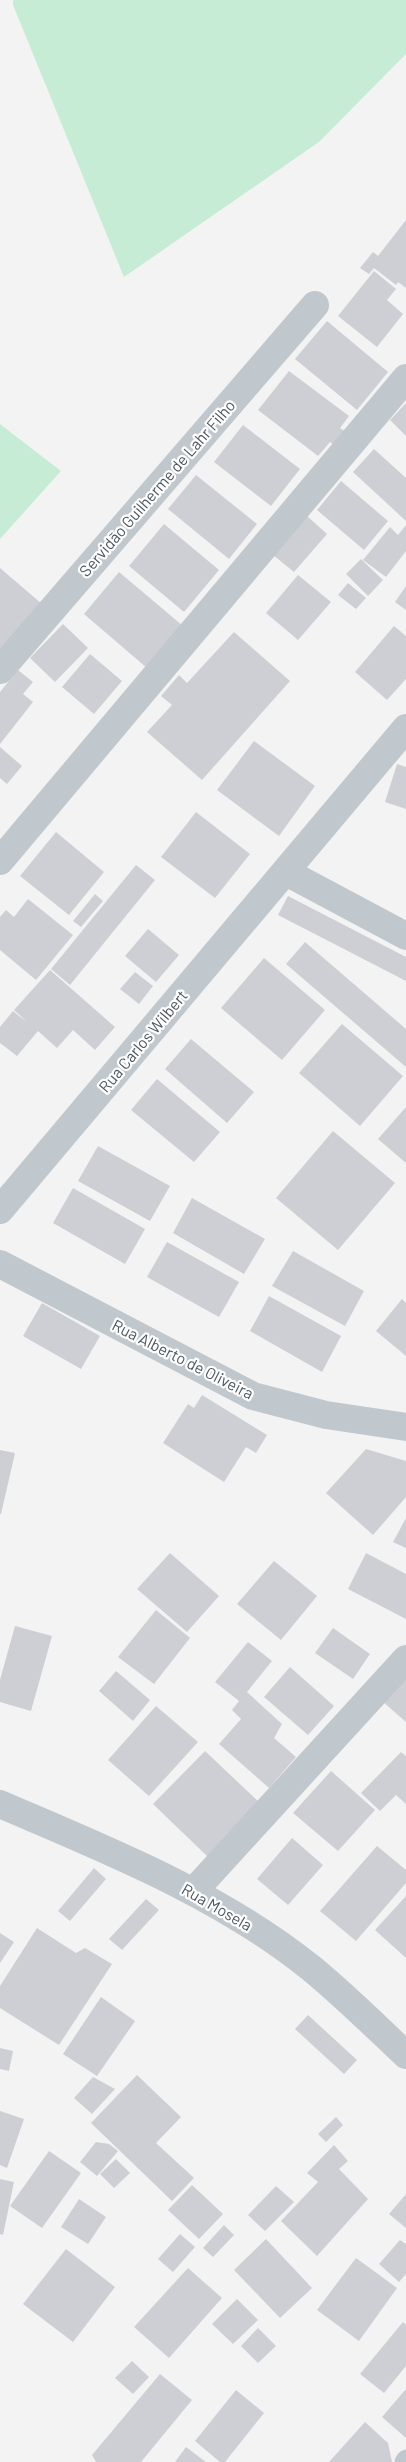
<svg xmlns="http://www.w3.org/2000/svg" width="406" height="2462" font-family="Barlow,sans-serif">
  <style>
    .green { fill: #c7ecd5 }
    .building { fill: #cdcfd4 }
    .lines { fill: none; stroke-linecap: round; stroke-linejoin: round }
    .service { stroke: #c0c7cd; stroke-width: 19 }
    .minor { stroke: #c0c7cd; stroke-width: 28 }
    .tertiary { stroke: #c0c7cd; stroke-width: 28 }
    .labels { text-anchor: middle; stroke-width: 4.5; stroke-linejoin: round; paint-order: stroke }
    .street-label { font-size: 16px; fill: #4c565e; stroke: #fff }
  </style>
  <rect width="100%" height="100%" fill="#f4f3f3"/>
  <!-- green -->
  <path class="green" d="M13,0H406V54L319,142L124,277L13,5Z
    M0,424L61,471L0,539Z"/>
  <!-- building -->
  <path class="building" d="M406,220V288L398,282L396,285L374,268L369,274L360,268L373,252L378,256Z
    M374,271L396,289L387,300L403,314L377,347L338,316Z
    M327,321L388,372L357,410L295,359Z
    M289,371L349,416L340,428L346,432L335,446L330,442L318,456L258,410Z
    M406,403V436L390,420Z
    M243,425L300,469L271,506L214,462Z
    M374,449L406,478V521L353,472Z
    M196,475L257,524L229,559L168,509Z
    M341,481L388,521L364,550L317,510Z
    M307,516L327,534L294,572L273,555Z
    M164,524L219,570L184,612L129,566Z
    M406,525V551L386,577L363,560L390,527L398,535Z
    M361,559L383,580L368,596L346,574Z
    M0,568L42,604L0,651Z
    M119,572L183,626L147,668L84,614Z
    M298,575L331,602L298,640L266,613Z
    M348,583L366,598L356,609L338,595Z
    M406,586V610L395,602Z
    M63,624L88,648L55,682L30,658Z
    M394,626L406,636V679L387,700L355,672Z
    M234,632L290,681L202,780L147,732L172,705L161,696L179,675L187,683Z
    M90,654L122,681L94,714L62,687Z
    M18,670L33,682L23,694L33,702L0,744V692Z
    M254,741L315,786L279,836L217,790Z
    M0,747L22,766L7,784L0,778Z
    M397,764L406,767V809L385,802Z
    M196,812L250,854L215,898L161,857Z
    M56,832L104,872L69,915L20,876Z
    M136,865L155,880L70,985L51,969Z
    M95,894L103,901L81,927L73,921Z
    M288,896L406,957V981L278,915Z
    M28,899L73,935L36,980L0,950V917L6,910L14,917Z
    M148,929L179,955L156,982L125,956Z
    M305,942L406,1029V1067L286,964Z
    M264,958L325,1010L282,1060L221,1008Z
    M50,970L115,1027L95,1050L73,1030L57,1048L38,1031L17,1056L0,1043V1027L13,1011L28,1023L14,1010Z
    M135,972L153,986L139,1004L120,989Z
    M342,1024L403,1076L360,1126L299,1073Z
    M191,1039L254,1092L227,1123L165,1069Z
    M157,1079L220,1132L194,1162L131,1110Z
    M406,1107V1163L378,1139Z
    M333,1131L395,1183L338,1250L276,1198Z
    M98,1146L170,1186L150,1221L78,1181Z
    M73,1188L145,1229L125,1264L53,1223Z
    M192,1198L265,1239L244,1274L173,1233Z
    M167,1242L239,1282L219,1317L147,1277Z
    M293,1251L364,1291L345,1326L272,1286Z
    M269,1296L341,1336L322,1372L250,1331Z
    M402,1299L406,1303V1356L376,1331Z
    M42,1303L100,1336L81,1369L23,1336Z
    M202,1395L267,1435L256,1453L246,1447L224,1482L163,1443L188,1404L194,1408Z
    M366,1449L406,1461V1497L373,1535L326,1493Z
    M0,1450L15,1453L1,1514H0Z
    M406,1518V1548L393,1542Z
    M170,1553L219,1596L187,1632L137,1589Z
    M366,1553L406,1574V1619L348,1589Z
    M274,1561L317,1596L281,1640L237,1604Z
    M156,1610L190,1638L154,1684L118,1657Z
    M15,1626L52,1636L31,1711L0,1702V1680Z
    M333,1628L370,1654L353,1679L315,1653Z
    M248,1642L272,1661L247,1692L282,1724L274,1738L296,1757L269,1788L219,1744L241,1719L232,1710L239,1701L215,1682Z
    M290,1667L334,1706L308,1735L264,1697Z
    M116,1671L150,1700L133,1721L99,1691Z
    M406,1673V1722L382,1701Z
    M156,1706L198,1742L149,1796L108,1760Z
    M205,1751L260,1803L208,1857L153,1804Z
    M401,1752L406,1756V1804L396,1795L380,1811L361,1793Z
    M331,1771L375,1810L338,1851L293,1813Z
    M292,1838L323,1865L288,1905L257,1879Z
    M377,1846L406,1870V1883L356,1941L320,1911Z
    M94,1868L106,1879L70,1921L58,1911Z
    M406,1896V1958L375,1930Z
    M146,1899L159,1910L122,1950L109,1939Z
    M37,1928L76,1953L85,1948L112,1964L59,2045L0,2008V1986Z
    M0,1933L14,1942L0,1963Z
    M101,1997L135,2021L97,2076L63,2054Z
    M308,2015L357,2060L344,2074L295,2029Z
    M0,2048L13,2051L9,2071L0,2069Z
    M137,2075L181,2117L156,2143L194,2178L172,2201L91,2123Z
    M93,2077L115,2089L92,2114L74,2098Z
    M0,2111L24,2119L7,2168L0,2165Z
    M336,2117L343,2125L326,2142L318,2134Z
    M96,2142L109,2144L118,2151L97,2176L80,2162Z
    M334,2145L348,2161L339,2169L368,2199L317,2256L281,2221L318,2182L307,2173Z
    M49,2151L81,2173L42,2228L10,2206Z
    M116,2159L130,2173L114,2188L100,2174Z
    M0,2179L14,2182L3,2235L0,2234Z
    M192,2185L223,2214L199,2239L168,2210Z
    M276,2186L294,2202L265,2231L248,2215Z
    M406,2194V2228L389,2214Z
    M79,2199L106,2217L88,2244L61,2227Z
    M224,2225L234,2235L213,2257L203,2248Z
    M180,2234L195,2247L173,2272L158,2259Z
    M266,2239L312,2288L280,2318L234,2270Z
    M400,2240L406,2244V2274L399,2282L379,2264Z
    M66,2249L115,2287L73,2342L23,2304Z
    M356,2258L397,2288L359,2341L317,2310Z
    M188,2268L222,2298L169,2358L134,2327Z
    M237,2299L258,2320L233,2344L212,2324Z
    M403,2322L406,2325V2366L384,2393L360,2374Z
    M258,2328L276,2346L258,2363L241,2346Z
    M132,2361L149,2377L133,2394L115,2378Z
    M160,2374L192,2400L141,2462H96L92,2455Z
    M406,2389V2438L382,2417Z
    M236,2390L264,2413L225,2462H220L195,2441Z
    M365,2422L388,2443L392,2462H329Z
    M186,2447L206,2462H175Z"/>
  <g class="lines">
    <!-- service -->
    <path class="service" d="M404,2462L406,2459"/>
    <!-- minor -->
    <path class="minor" d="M0,670L315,305
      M0,861L406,378
      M286,872L406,936
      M0,1210L406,728
      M0,1804C107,1850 219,1894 311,1968C344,1995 375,2026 406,2055
      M193,1892L406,1659"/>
    <!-- tertiary -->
    <path class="tertiary" d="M0,1264L253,1396L326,1415L406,1427"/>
  </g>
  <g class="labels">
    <!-- street labels -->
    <g class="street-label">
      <text transform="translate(157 488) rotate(-49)" y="6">Servidão Guilherme de Lahr Filho</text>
      <text transform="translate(143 1041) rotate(-50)" y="6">Rua Carlos Wilbert</text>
      <text transform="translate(183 1359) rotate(27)" y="6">Rua Alberto de Oliveira</text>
      <text transform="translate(217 1907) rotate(30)" y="6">Rua Mosela</text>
    </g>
  </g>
</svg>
